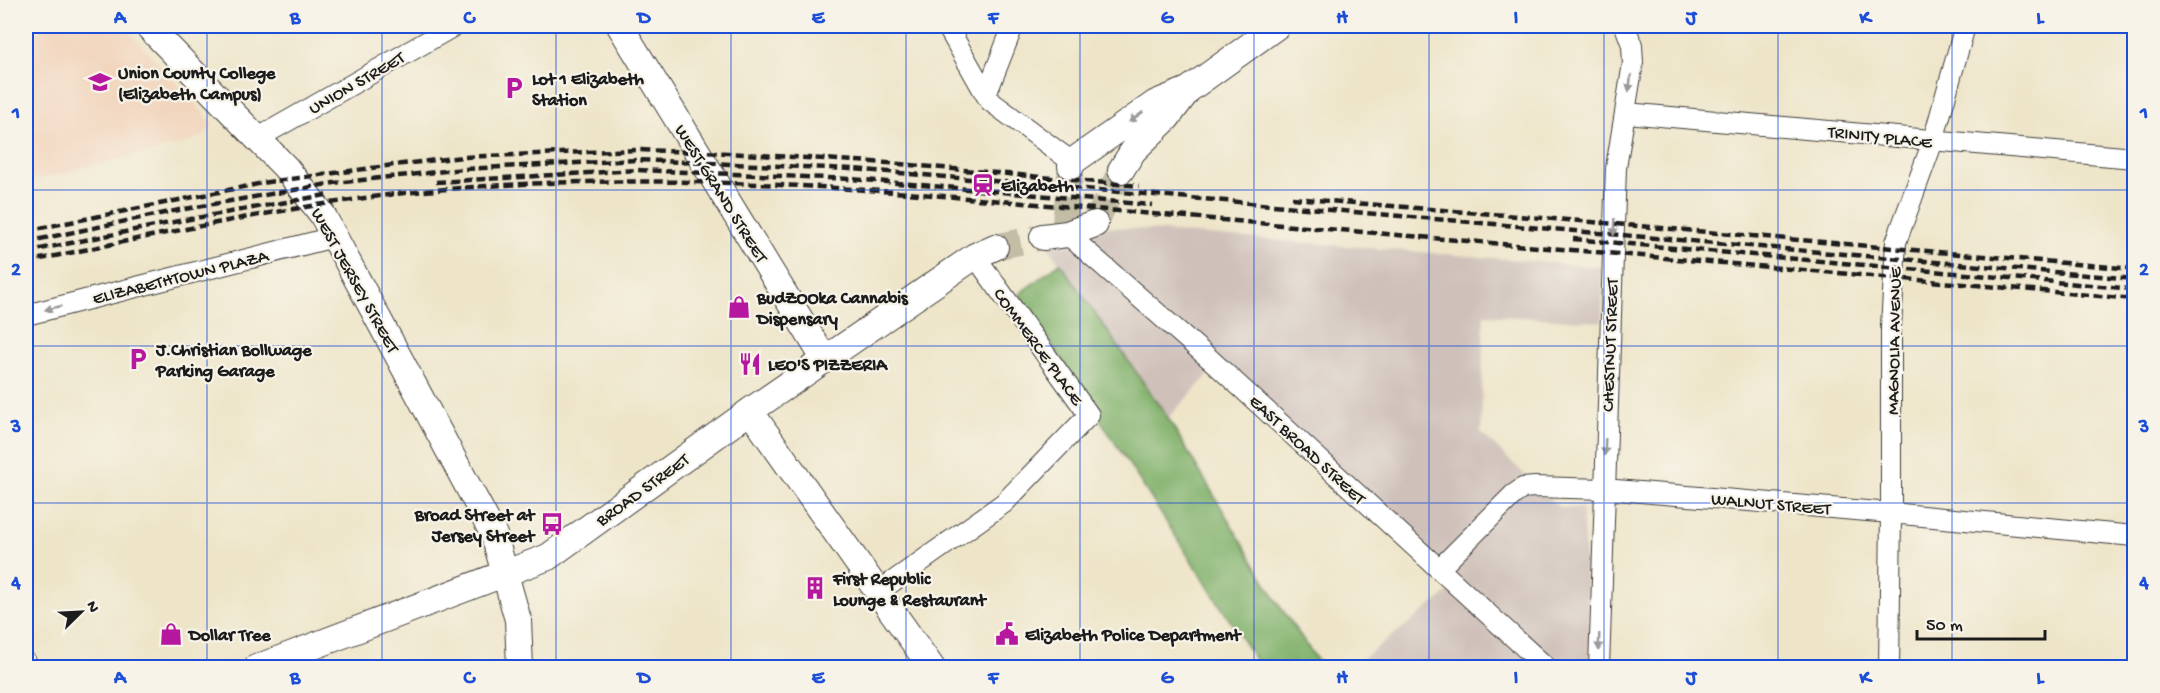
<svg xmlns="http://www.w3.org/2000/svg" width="2160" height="693" font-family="'Gochi Hand',sans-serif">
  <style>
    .built { fill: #f2d5bd }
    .industrial { fill: #cfc1ba }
    .forest { fill: #80b16b; stroke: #4e6644; stroke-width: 1.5 }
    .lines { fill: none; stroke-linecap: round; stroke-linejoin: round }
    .tertiary-tunnel { stroke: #c4bda6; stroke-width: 26; stroke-dasharray: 26 13; stroke-linecap: butt }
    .minor-casing { stroke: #3c3a36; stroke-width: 22 }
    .tertiary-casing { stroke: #3c3a36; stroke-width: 28 }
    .minor { stroke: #fff; stroke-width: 20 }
    .tertiary { stroke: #fff; stroke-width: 26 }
    .rail { stroke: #1c1c1c; stroke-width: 4.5; stroke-dasharray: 9 4.5; stroke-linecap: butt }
    .oneway { fill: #999 }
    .grid { fill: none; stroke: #1d4ed8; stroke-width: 1.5; stroke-opacity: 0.55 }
    .labels { text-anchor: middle; stroke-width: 4.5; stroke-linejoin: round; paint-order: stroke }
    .poi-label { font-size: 18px; font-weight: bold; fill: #1c1c1c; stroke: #f7f3e8; text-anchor: start }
    .street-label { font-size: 18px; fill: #1c1c1c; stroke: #f7f3e8 }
    .neatline { fill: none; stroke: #1d4ed8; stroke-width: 2 }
    .grid-label { font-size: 20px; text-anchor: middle; font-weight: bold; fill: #1d4ed8 }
  </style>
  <rect width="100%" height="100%" fill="#f7f3e8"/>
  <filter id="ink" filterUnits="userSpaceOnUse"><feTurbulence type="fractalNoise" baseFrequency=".0167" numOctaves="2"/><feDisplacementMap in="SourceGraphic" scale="12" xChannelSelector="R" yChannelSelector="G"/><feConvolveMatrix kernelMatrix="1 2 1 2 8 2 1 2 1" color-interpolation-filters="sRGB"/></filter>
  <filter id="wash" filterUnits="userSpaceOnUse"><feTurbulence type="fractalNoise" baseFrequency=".008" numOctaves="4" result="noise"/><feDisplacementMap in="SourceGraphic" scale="24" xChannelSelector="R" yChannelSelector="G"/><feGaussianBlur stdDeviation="1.35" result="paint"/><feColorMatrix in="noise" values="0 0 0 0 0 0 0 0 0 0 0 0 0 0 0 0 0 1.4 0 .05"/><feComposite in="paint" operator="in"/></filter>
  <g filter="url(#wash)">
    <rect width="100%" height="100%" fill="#eee5c9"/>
    <!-- built -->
    <path class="built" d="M46,26H124L214,125L203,136L187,143L26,182V40Z"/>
    <!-- industrial -->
    <path class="industrial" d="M1076,224L1603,267L1602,322L1484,315L1481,433L1560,508H1582L1592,667H1352L1458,585L1216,367L1168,418L1047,245Z"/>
    <!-- forest -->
    <path class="forest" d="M1060,263L1168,418L1279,605L1322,667H1260L1019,294Z"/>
  </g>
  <g filter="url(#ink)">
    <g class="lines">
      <!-- tertiary-tunnel -->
      <path class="tertiary-tunnel" d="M1065,223L1071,166
        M1095,224L1121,170
        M995,247L1043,237"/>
      <!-- minor casing -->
      <g class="minor-casing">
        <path id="minor" d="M947,26L986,95
          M1013,26L986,95L990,101L1072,162
          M1626,113L2134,158
          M258,138L454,26
          M1067,234L1211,360L1547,668
          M26,315L334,237
          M1439,569L1513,495L1523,488L1535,487L1604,489L1891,513L2134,536
          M878,592L1004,503L1089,415L975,256
          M26,662L28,668
          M1599,668L1616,168L1633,63L1632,45L1625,26
          M1889,668L1891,513V327L1896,242L1933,141L1965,26"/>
      </g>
      <!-- tertiary casing -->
      <g class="tertiary-casing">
        <path id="tertiary" d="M148,26L286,168L322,214L494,535L518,620L520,668
          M620,26L825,360
          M1071,166L1072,162L1156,103L1188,90L1277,26
          M1121,170L1133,151L1167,118L1188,90
          M1043,237L1067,234L1095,224
          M750,411L932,668
          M256,668L548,557L750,411L975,256L995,247"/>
      </g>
      <!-- minor -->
      <use href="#minor" class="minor"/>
      <!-- tertiary -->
      <use href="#tertiary" class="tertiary"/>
      <!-- rail -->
      <path class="rail" d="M436,182L638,170L852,179L1152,205
        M1292,198L1592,222L2134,269
        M26,231L268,182L394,165L462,157L637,150L728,153L888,163L1139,186
        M1573,239L2134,289
        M26,242L179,210L334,183L464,169L637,160L853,169L2134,279
        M26,252L179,221L326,195
        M26,262C148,237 271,209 396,194C565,175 738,180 908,193C1317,228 1726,263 2134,299"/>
    </g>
    <!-- one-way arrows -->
    <defs><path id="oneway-solid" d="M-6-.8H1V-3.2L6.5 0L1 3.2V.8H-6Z" transform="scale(1.5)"/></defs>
    <g class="oneway">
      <use href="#oneway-solid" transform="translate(1630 83) rotate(98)"/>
      <use href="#oneway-solid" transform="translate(1136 117) rotate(145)"/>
      <use href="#oneway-solid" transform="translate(1614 227) rotate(92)"/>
      <use href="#oneway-solid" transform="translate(53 308) rotate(166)"/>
      <use href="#oneway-solid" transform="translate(1605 447) rotate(92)"/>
      <use href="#oneway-solid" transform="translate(1599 642) rotate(92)"/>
    </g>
  </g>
  <!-- grid -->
  <path class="grid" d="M207,26V668M382,26V668M556,26V668M731,26V668M906,26V668M1080,26V668M1254,26V668M1429,26V668M1604,26V668M1778,26V668M1952,26V668M26,190H2134M26,346H2134M26,503H2134"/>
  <!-- icons -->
  <defs>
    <g id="university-bare" transform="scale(1.8)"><path d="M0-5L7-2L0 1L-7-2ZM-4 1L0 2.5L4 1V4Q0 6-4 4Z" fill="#b5179e" stroke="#f7f3e8" stroke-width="2.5" paint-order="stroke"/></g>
    <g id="parking-bare" transform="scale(1.8)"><path d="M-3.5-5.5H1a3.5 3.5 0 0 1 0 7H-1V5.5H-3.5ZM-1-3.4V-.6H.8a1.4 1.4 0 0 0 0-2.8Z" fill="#b5179e" stroke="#f7f3e8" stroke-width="2.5" paint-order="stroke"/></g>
    <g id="station-bare" transform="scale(1.8)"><path d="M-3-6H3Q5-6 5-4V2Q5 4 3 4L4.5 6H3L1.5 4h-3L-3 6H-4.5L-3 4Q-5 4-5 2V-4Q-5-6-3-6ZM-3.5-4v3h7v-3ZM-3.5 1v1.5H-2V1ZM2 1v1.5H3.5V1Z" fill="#b5179e" stroke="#f7f3e8" stroke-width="2.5" paint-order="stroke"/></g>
    <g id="shop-bare" transform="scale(1.8)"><path d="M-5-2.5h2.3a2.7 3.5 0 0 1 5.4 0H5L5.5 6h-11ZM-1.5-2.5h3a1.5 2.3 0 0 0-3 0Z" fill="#b5179e" stroke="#f7f3e8" stroke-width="2.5" paint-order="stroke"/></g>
    <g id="restaurant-bare" transform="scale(1.8)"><path d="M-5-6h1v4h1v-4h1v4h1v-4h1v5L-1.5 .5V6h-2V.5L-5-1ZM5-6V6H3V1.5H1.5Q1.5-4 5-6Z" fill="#b5179e" stroke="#f7f3e8" stroke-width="2.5" paint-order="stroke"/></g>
    <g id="bus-bare" transform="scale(1.8)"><path d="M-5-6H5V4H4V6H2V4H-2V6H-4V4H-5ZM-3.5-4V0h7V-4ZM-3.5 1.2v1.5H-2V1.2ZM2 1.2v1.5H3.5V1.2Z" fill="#b5179e" stroke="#f7f3e8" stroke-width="2.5" paint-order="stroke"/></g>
    <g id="building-bare" transform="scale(1.8)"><path d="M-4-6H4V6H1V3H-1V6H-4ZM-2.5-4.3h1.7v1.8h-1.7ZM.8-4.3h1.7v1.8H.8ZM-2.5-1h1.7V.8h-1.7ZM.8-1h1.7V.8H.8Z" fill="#b5179e" stroke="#f7f3e8" stroke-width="2.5" paint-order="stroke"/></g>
    <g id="civic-bare" transform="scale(1.8)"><path d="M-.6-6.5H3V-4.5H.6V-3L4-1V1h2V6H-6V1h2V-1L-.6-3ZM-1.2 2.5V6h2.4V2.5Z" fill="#b5179e" stroke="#f7f3e8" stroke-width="2.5" paint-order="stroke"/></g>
  </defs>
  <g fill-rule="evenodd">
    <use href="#university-bare" x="100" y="82"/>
    <use href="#parking-bare" x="514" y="88"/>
    <use href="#station-bare" x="983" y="185"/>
    <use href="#shop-bare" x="739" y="307"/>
    <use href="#parking-bare" x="138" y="359"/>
    <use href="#restaurant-bare" x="750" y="364"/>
    <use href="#bus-bare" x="552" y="524"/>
    <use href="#building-bare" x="815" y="588"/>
    <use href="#shop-bare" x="171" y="634"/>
    <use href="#civic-bare" x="1007" y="634"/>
  </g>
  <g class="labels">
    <!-- poi labels -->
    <g class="poi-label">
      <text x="118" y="78">Union County College<tspan x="118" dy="21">(Elizabeth Campus)</tspan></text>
      <text x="532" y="84">Lot 1 Elizabeth<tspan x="532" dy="21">Station</tspan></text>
      <text x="1001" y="191">Elizabeth</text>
      <text x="757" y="303">BudZOOka Cannabis<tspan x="757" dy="21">Dispensary</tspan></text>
      <text x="156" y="355">J.Christian Bollwage<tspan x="156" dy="21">Parking Garage</tspan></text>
      <text x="768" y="370">LEO'S PIZZERIA</text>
      <text x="534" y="520" text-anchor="end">Broad Street at<tspan x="534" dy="21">Jersey Street</tspan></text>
      <text x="833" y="584">First Republic<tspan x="833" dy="21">Lounge &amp; Restaurant</tspan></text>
      <text x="189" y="640">Dollar Tree</text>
      <text x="1025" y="640">Elizabeth Police Department</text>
    </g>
    <!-- street labels -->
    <g class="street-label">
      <text transform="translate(356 82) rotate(-30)" y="6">UNION STREET</text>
      <text transform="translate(1880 136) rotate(6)" y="6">TRINITY PLACE</text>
      <text transform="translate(722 193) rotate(58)" y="6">WEST GRAND STREET</text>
      <text transform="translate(180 276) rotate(-14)" y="6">ELIZABETHTOWN PLAZA</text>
      <text transform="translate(356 280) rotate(61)" y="6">WEST JERSEY STREET</text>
      <text transform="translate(1893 341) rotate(-89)" y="6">MAGNOLIA AVENUE</text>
      <text transform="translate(1609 345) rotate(-88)" y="6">CHESTNUT STREET</text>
      <text transform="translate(1039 346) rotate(54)" y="6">COMMERCE PLACE</text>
      <text transform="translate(1308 449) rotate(43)" y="6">EAST BROAD STREET</text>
      <text transform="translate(642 489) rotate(-36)" y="6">BROAD STREET</text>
      <text transform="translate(1771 503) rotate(5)" y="6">WALNUT STREET</text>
    </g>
  </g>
  <!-- margin -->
  <rect width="2160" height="693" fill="none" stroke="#f7f3e8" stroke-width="66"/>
  <!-- north arrow -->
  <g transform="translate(81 612) rotate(66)" stroke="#f7f3e8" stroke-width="4.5" paint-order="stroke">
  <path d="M0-4.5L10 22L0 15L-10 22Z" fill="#1c1c1c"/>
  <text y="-9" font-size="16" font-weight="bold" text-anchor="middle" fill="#1c1c1c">N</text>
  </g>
  <!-- scale -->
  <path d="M1917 630v9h128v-9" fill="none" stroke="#1c1c1c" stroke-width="3"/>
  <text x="1926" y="630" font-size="18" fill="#1c1c1c" stroke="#f7f3e8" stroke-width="4.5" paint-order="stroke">50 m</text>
  <rect x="33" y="33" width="2094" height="627" class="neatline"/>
  <g class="grid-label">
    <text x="120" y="23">A</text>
    <text x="295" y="23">B</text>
    <text x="469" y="23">C</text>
    <text x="644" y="23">D</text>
    <text x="818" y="23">E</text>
    <text x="993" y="23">F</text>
    <text x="1167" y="23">G</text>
    <text x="1342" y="23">H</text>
    <text x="1516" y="23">I</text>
    <text x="1691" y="23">J</text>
    <text x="1865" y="23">K</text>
    <text x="2040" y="23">L</text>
    <text x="16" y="118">1</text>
    <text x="2144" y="118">1</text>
    <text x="16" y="275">2</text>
    <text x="2144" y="275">2</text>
    <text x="16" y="432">3</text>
    <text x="2144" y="432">3</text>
    <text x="16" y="588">4</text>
    <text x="2144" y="588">4</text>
    <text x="120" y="683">A</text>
    <text x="295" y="683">B</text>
    <text x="469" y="683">C</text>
    <text x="644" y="683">D</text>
    <text x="818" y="683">E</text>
    <text x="993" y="683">F</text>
    <text x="1167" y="683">G</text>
    <text x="1342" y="683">H</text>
    <text x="1516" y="683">I</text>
    <text x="1691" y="683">J</text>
    <text x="1865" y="683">K</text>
    <text x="2040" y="683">L</text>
  </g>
</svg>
